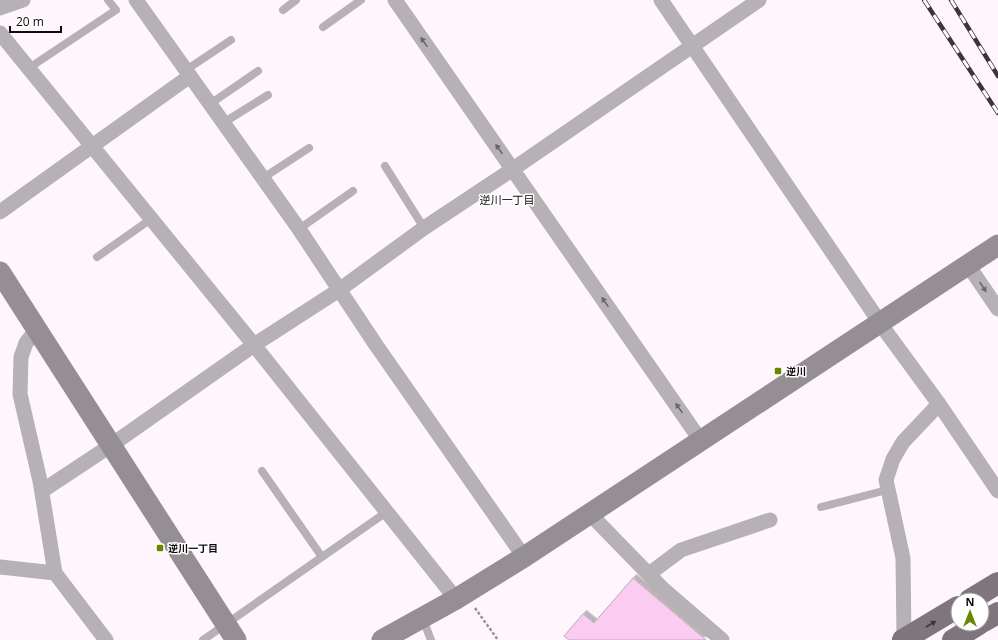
<svg xmlns="http://www.w3.org/2000/svg" width="998" height="640" font-family="'Open Sans','Noto Sans JP',sans-serif">
  <style>
    .building { fill: #fccbf1; stroke: #b8aeb6; filter: url(#shadow) }
    .lines { fill: none; stroke-linecap: round; stroke-linejoin: round }
    .path { stroke: #999398; stroke-width: 2.5; stroke-dasharray: 3 2; stroke-linecap: butt }
    .lane { stroke: #b6b1b5; stroke-width: 8 }
    .street { stroke: #b6b1b5; stroke-width: 15 }
    .secondary { stroke: #958f94; stroke-width: 21 }
    .primary { stroke: #7e767c; stroke-width: 22 }
    .rail-casing { stroke: #3b3639; stroke-width: 4.5 }
    .rail { stroke: #fff; stroke-width: 3; stroke-dasharray: 9; stroke-linecap: butt }
    .oneway { fill: #6b666a }
    .oneway2 { fill: #3b363a }
    .poi-dot { fill: #698700; stroke: #fff; stroke-width: 1.5 }
    .labels { text-anchor: middle; stroke-width: 3; stroke-linejoin: round; paint-order: stroke }
    .poi-label { font-size: 10px; font-weight: bold; fill: #0f0b0e; stroke: #fff; text-anchor: start }
    .neighbourhood-label { font-size: 11px; fill: #0f0b0e; stroke: #fff }
  </style>
  <defs>
    <filter id="shadow"><feDropShadow dx="3.5" dy="-3.5" stdDeviation="0" flood-color="#0004"/></filter>
  </defs>
  <rect width="100%" height="100%" fill="#fef6fc"/>
  <!-- building -->
  <path class="building" d="M633,578L706,640H569L564,636L583,614L594,623Z"/>
  <g class="lines">
    <!-- path -->
    <path class="path" d="M475,608L498,640"/>
    <!-- lane -->
    <path class="lane" d="M283,10L296,0
      M323,27L361,0
      M29,68L116,10L108,0
      M186,70L231,40
      M210,104L258,71
      M223,123L268,95
      M385,166L424,228
      M263,178L309,148
      M299,229L353,191
      M97,257L151,219
      M262,471L322,557
      M821,507L887,490
      M422,617L431,640
      M203,640L388,511"/>
    <!-- street -->
    <path class="street" d="M136,0L299,229L376,345L524,557
      M395,0L701,441
      M661,0L887,333L939,404L998,491
      M0,8L23,0
      M0,33L254,345L456,599
      M0,212L190,76
      M968,265L998,309
      M37,329L26,343L21,357L20,394L40,481L55,573L106,640
      M42,491L110,446L254,345L339,290L424,228L513,169L759,0
      M591,515L663,589L722,640
      M0,567L55,573
      M649,574L681,550L770,520
      M904,639L903,558L886,480L893,459L903,442L939,404"/>
    <!-- secondary -->
    <path class="secondary" d="M0,272L236,640
      M382,640L456,599L524,557L998,245"/>
    <!-- primary -->
    <path class="primary" d="M970,600L998,583
      M982,622L998,613
      M903,640L958,607
      M953,640L979,624"/>
    <!-- rail casing -->
    <g class="rail-casing">
      <path id="rail" d="M924,0L998,113
        M951,0L998,76"/>
    </g>
    <!-- rail -->
    <use href="#rail" class="rail"/>
  </g>
  <!-- one-way arrows -->
  <defs><path id="oneway-solid" d="M-6-.8H1V-3.2L6.5 0L1 3.2V.8H-6Z"/></defs>
  <g class="oneway">
    <use href="#oneway-solid" transform="translate(424 42) rotate(-125)"/>
    <use href="#oneway-solid" transform="translate(499 149) rotate(-125)"/>
    <use href="#oneway-solid" transform="translate(983 287) rotate(56)"/>
    <use href="#oneway-solid" transform="translate(605 302) rotate(-125)"/>
    <use href="#oneway-solid" transform="translate(679 408) rotate(-125)"/>
  </g>
  <use class="oneway2" href="#oneway-solid" transform="translate(931 624) rotate(-31)"/>
  <!-- markers -->
  <g class="poi-dot">
    <rect x="774" y="367" width="8" height="8" rx="2"/>
    <rect x="156" y="544" width="8" height="8" rx="2"/>
  </g>
  <g class="labels">
    <!-- poi labels -->
    <g class="poi-label">
      <text x="786" y="375">逆川</text>
      <text x="168" y="552">逆川一丁目</text>
    </g>
    <!-- neighbourhood labels -->
    <g class="neighbourhood-label">
      <text x="507" y="204">逆川一丁目</text>
    </g>
  </g>
  <!-- north arrow -->
  <g transform="translate(970 612)"><circle r="19" fill="#ffffff" stroke="#9f9d9f"/>
  <path d="M0-3L7 15L0 10L-7 15Z" fill="#698700"/>
  <text y="-6" font-size="11" font-weight="bold" text-anchor="middle" fill="#0f0b0e">N</text>
  </g>
  <!-- scale -->
  <path d="M10 26v6h51v-6" fill="none" stroke="#0f0b0e" stroke-width="2"/>
  <text x="16" y="26" font-size="12" fill="#0f0b0e" stroke="#ffffff" stroke-width="3" paint-order="stroke">20 m</text>
</svg>
